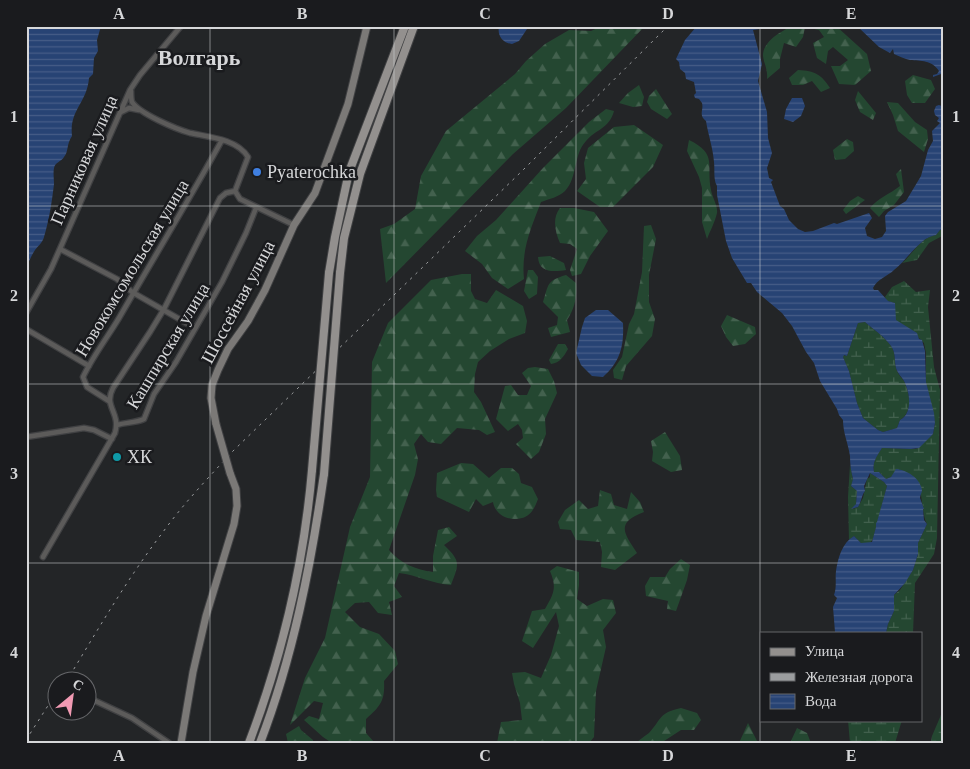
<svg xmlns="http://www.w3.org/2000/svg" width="970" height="769" font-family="'Times New Roman',serif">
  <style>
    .forest { fill: url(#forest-firs) }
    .wetland { fill: url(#wetland-marsh) }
    .water { fill: url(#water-rules); fill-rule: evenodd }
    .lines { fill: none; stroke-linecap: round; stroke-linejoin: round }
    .street-casing { stroke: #404143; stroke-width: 7 }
    .secondary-casing { stroke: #404143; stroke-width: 9 }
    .primary-casing { stroke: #404143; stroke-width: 10 }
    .street { stroke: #5c5b5a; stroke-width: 4.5 }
    .secondary { stroke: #7b7977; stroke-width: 7 }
    .primary { stroke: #93908e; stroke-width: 8 }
    .rail { stroke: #9b9d9f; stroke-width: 1; stroke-dasharray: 2.5 5; stroke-linecap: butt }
    .secondary-bridge-casing { stroke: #404143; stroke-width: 9; stroke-linecap: butt }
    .primary-bridge-casing { stroke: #404143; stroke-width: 10; stroke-linecap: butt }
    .secondary-bridge { stroke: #7b7977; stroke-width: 7 }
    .primary-bridge { stroke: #93908e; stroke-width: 8 }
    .grid { fill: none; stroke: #d6d7d9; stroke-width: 1; stroke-opacity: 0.55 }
    .shop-dot { fill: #3f7fe0; stroke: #1a1b1e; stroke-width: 2 }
    .culture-dot { fill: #0f9aa8; stroke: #1a1b1e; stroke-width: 2 }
    .labels { text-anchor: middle; stroke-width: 5; stroke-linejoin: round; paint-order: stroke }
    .street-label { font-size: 18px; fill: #d6d7d9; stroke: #1a1b1e }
    .poi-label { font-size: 18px; fill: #d6d7d9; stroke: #1a1b1e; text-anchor: start }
    .district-label { font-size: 22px; font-weight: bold; fill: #d6d7d9; stroke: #1a1b1e }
    .neatline { fill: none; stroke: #d6d7d9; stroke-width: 2 }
    .grid-label { font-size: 16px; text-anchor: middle; font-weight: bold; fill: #d6d7d9 }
  </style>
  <defs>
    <pattern id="forest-firs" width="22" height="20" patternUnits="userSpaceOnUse" patternTransform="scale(1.25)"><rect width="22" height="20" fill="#244731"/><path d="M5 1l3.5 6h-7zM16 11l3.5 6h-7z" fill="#43614e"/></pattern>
    <pattern id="wetland-marsh" width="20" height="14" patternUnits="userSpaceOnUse" patternTransform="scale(1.25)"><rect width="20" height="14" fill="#244731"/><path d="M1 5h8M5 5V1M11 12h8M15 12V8" fill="none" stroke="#43614e"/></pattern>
    <pattern id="water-rules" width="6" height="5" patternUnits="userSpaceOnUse" patternTransform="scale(1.25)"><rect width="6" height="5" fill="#274374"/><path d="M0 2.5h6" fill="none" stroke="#465d87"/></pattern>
  </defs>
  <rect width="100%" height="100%" fill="#232527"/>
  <!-- forest -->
  <path class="forest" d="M602,26L644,27L566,108L513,154L386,283L380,229L394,224L415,209L421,176L446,131L515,74L526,61L545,44L569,30L591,31Z
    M793,26H836L867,54L871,71L855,85L839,84L831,66H840L848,60L833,47L828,51L826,64L817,58L813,43L824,37L819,30L805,27L803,37L796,47L784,43L780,59V68L767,79C768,69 764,64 763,56C763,41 781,31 793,26Z
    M798,70C815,71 821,74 830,88L821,92L812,81L803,85H792L789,78Z
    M913,75L931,80L935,89L925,103H912L907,95L905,81Z
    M639,85L644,97L642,106L633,107L619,103L628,93Z
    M656,89L672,114L667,119L651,109L647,102L649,96Z
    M858,91L876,113L873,120L860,112L855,100Z
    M887,102L898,103L915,122L927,130L928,139L924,152L898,131L893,115Z
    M606,109L614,111C609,129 596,129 586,141C573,155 578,177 565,191C559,197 549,199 541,202C531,228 521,250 524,279L508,289L492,278L482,264L465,251L477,236L496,220L543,168L589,122Z
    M634,125L663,145L653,167L613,207H600L577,191L586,179L584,163L588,148L614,127Z
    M847,139L853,142L854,151L845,159L835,160L833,150Z
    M689,140C718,154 706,165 711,190C712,197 718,206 717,213C715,222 710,231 707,239L702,222V188L699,177L687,151Z
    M901,169L904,192L894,205L884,211L879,217L870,208C878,198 890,194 900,186L896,174Z
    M858,196L865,200L846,214L843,210L850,201Z
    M560,208H574L594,212L608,231L590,256L581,274L572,276L570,270L577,249L570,244L560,243C555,232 552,218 560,208Z
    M651,225L656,239L649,275V302L655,319L652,336L626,366L622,380L614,378L613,370L622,357L629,324L634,314L642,272L644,226Z
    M550,256L564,263L566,270C553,272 539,273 538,257Z
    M528,270H533L538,277L537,294L529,299L524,291Z
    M462,274H471V291L475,299L487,303L496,290L523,306L527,321L525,333L509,339L490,351L478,362L475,374L474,392L481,402L495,432L487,435L479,430L457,428L441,444L428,442L421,434L414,444L418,459L415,475L389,550C400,563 416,570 433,572V556L438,530L449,527L457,536L444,545C461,561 459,564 451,585C433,584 417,575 399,573L394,586L402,597L389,602L392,615L378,613L369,602L355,603L345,612L360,627L379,634L395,651L398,664L384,681C385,700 381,706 366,719V733L374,742L332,743L323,737L304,720L309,716L319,719L323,703L314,701L290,725L305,678L325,638L350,527L370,477L372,362L388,323L431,280Z
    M566,275L576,283C577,297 575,308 567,320L570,332L551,337L548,328L557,325L558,317L543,302C549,284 546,281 566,275Z
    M727,315L755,327L756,334L745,344L733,346L726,337L721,326Z
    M558,344H565L568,349C564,356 560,363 551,364L549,360Z
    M535,367L548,369L554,381L557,393L545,419L546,434L539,452L531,459L516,444L523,438L522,430L518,424L508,431L496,419L505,386L511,385L518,395H527L531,386L522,373L528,368Z
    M665,432L680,456L682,470L671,472L652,461L653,452L651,441Z
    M461,463L473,464L489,478L501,468H512L519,474L521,483L532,487L538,499C535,507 531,516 522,518C510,522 495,515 493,502L483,506L476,499L469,512L437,497L436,490L437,473Z
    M600,490L611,494L614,505L627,509L631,492L640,502L644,512C615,523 624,533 637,553L615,570L601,567L602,552L600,542L576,540L571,530L560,529L558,522L565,510L579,500L588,509L598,506Z
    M681,559L690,565L687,580L676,611L667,609L668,601L646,596L645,586L650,577H665L670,569Z
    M557,566L579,572V585L577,599L587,606L603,599L613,600L616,613L603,630L606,647L596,691L594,737L589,743H497L501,722L522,720L520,703L514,684L512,673L525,672L541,678L551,655L559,626L556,612L533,648L522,641L532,611L545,609C554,593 557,588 550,571Z
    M681,708L697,713L701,720L694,730H681L661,743H636C640,739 645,736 649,733C662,719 658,713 681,708Z
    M748,723L758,743H739Z
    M299,726L301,730L313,740V743H288L286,734Z
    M797,728L807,733L811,743H790Z"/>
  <!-- wetland -->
  <path class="wetland" d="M944,228V235L929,243L917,260L902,263C913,254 921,237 936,235L940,230Z
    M904,281L916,292L930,290L928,307L934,367L940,390L937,538L934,554L915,583L913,633H886L888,624L894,611V595L900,590L913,570L918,554V543L927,524C920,512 925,484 911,475C908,473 900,473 896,472L891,477L886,479L879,472H874C872,462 877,455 882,448L916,449L933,434L935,423L926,382V353L924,343L911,330L895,320V303L887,301L885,297L892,287Z
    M865,322C874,330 884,336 891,346C896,353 894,360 896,368C897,373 901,377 904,381C910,394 913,412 900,420L897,428L883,432L878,430L863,418L857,403L849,371L843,357V355L847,356L858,323Z
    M850,465L853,480L851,486L857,491L856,504L853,509L858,507L863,498L867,479L870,477V473L884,482L887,486L873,539L870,543H861L854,536L849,540L848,497Z
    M944,708V743H931L932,736Z
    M848,720H902L895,743H850Z"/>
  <!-- water -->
  <path class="water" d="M26,26H101L97,40L98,51L94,58L93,74L89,78C87,103 69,110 72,136C66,145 69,151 64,157C61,162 55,162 54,168C53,173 54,179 54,184C52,201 49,221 44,237C43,242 38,246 35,250C31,256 28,263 26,271Z
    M499,26H529L519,41L512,44C503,43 497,36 499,26Z
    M697,26H762L760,29L753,30L762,64L758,81L767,112L768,138L772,153L767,168L769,178L773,180L771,182L780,206L784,209L789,220L798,229L805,232L813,231L834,223L837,224L869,213L872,218L865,228L867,236L875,239L882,237L886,231L885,216L888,212L906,201L921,176L928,150L933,141L932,131L940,123L937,121L939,118L935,115L934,111L936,106L939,105L944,107V228L940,230L936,235C931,236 926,238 922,242C912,250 905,261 894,270C888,276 877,279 873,288L874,290H878L888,301L895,303L896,320L917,333L919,339L922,340L925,351L926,382L934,413L935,423L933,434L919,448L911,449L882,448C877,456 872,462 874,472H879L886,479L891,477L896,469C907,470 920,478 922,490C922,493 920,495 920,498C921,501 923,506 924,509H923L924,520L927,524L918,543V554L913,570L905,583L894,595V611L888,624L886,633L835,632L833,607L837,598L834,595C837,587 835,578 836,571C838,558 842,543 854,536L861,543L872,542L876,527V523L877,522L887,486L884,482L870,473L864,486L865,491C862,494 861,503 858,507L851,509L856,504L857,491L851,486L853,479C851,472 850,464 850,456C848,443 843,433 843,420L839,415L837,409L820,381L814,363L806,352L792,326L782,313L757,292L751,283H747L732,258L726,241L717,195V186C713,179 715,170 714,162C713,148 708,134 706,121C698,115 704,110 702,103L699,99L695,98L694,95L696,93L694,82L686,79L685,73L680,69L679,62L676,59L685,40ZM865,322C874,330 884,336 891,346C896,353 894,360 896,368C897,373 902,377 904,381C910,393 913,413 900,420L897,428L883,432L878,430L863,418L857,403L849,371L843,357L844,355L847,356L858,323Z
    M857,26H944V78L941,74L933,77V75L937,74L939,71C932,60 921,61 910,60C905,59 899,56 894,54L893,49L890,53L879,47Z
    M792,98H802L805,106L801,116L793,122L784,119L786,109Z
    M596,310H608L623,323C624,345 621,361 603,377L592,376L581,365L576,353L582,327L585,318Z"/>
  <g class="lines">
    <!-- street casing -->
    <g class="street-casing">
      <path id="street" d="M131,91C131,95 131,99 132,102C140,114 176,129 190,133C209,137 237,139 248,157L235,191L240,199L294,225
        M121,112L129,108L139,110
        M60,249L117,279L132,292L195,328
        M26,313L51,269L130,90L140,75L181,26
        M26,329L89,366
        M109,401L87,387L83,377C93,356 107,338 119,318C153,259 189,200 222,140
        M117,425C127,422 135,423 144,419L154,394L176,362L222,282L246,233L256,208
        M26,437L84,428L94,430L112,439
        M43,557L115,433C121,412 103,407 113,388L150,332L164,309L220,198L226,193L235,191
        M89,698L132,718L169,743"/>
    </g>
    <!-- secondary casing -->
    <g class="secondary-casing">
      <path id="secondary" d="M216,424L211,398L212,385L218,370L228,349L248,321L265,290L294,225L315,193L348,104L367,26
        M181,743L193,672L206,616L234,524L237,506L236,489L230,473"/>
    </g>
    <!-- primary casing -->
    <g class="primary-casing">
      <path id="primary" d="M329,273L335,237L349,172L405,26
        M340,273L344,238L360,174L414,26
        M249,743C282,656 304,563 312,470
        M260,743C293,657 311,565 324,474"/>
    </g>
    <!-- street -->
    <use href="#street" class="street"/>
    <!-- secondary -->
    <use href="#secondary" class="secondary"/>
    <!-- primary -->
    <use href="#primary" class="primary"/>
    <!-- rail -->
    <path class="rail" d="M66,682C97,631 127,579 163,532C184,503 209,477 233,451L522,171L668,26
      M26,740L58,690"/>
    <!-- secondary-bridge casing -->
    <g class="secondary-bridge-casing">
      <path id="secondary-bridge" d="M216,424L230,473"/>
    </g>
    <!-- primary-bridge casing -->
    <g class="primary-bridge-casing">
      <path id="primary-bridge" d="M312,470L329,273
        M324,474L340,273"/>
    </g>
    <!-- secondary-bridge -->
    <use href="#secondary-bridge" class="secondary-bridge"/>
    <!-- primary-bridge -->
    <use href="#primary-bridge" class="primary-bridge"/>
  </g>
  <!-- grid -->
  <path class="grid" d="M210,26V743M394,26V743M576,26V743M760,26V743M26,206H944M26,384H944M26,563H944"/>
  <!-- markers -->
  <circle class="shop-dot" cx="257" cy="172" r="5"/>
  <circle class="culture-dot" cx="117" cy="457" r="5"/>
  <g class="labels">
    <!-- street labels -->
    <g class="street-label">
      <text transform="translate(84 160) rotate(-66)" y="6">Парниковая улица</text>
      <text transform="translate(132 268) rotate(-59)" y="6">Новокомсомольская улица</text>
      <text transform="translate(238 302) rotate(-62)" y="6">Шоссейная улица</text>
      <text transform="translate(168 346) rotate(-59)" y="6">Кашпирская улица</text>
    </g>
    <!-- poi labels -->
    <g class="poi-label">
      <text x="267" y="178">Pyaterochka</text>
      <text x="127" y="463">ХК</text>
    </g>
    <!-- district labels -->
    <g class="district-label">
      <text x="199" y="65">Волгарь</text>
    </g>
  </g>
  <!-- border -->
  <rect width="970" height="769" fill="none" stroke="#1a1b1e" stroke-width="55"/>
  <!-- legend -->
  <rect x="760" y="632" width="162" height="90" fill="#1a1b1e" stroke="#656669"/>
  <rect x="770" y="648" width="25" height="8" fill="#93908e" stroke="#656669"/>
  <text x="805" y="656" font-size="15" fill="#d6d7d9">Улица</text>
  <rect x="770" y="673" width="25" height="8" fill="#9b9d9f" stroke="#656669"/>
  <text x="805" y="682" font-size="15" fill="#d6d7d9">Железная дорога</text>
  <rect x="770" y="694" width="25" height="15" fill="url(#water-rules)" stroke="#656669"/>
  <text x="805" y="706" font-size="15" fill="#d6d7d9">Вода</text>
  <!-- north arrow -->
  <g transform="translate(72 696) rotate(29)"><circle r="24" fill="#1a1b1e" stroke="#656669"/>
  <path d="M0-4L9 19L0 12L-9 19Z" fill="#f19ab3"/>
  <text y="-8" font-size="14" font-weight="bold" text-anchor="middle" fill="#d6d7d9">С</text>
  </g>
  <rect x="28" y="28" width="914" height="714" class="neatline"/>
  <g class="grid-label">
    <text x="119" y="19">A</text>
    <text x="302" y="19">B</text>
    <text x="485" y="19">C</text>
    <text x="668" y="19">D</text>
    <text x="851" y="19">E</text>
    <text x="14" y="122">1</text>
    <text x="956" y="122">1</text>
    <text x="14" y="301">2</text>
    <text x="956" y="301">2</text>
    <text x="14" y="479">3</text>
    <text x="956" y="479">3</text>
    <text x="14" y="658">4</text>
    <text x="956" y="658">4</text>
    <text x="119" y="761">A</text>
    <text x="302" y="761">B</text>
    <text x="485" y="761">C</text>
    <text x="668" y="761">D</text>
    <text x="851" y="761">E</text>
  </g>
</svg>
